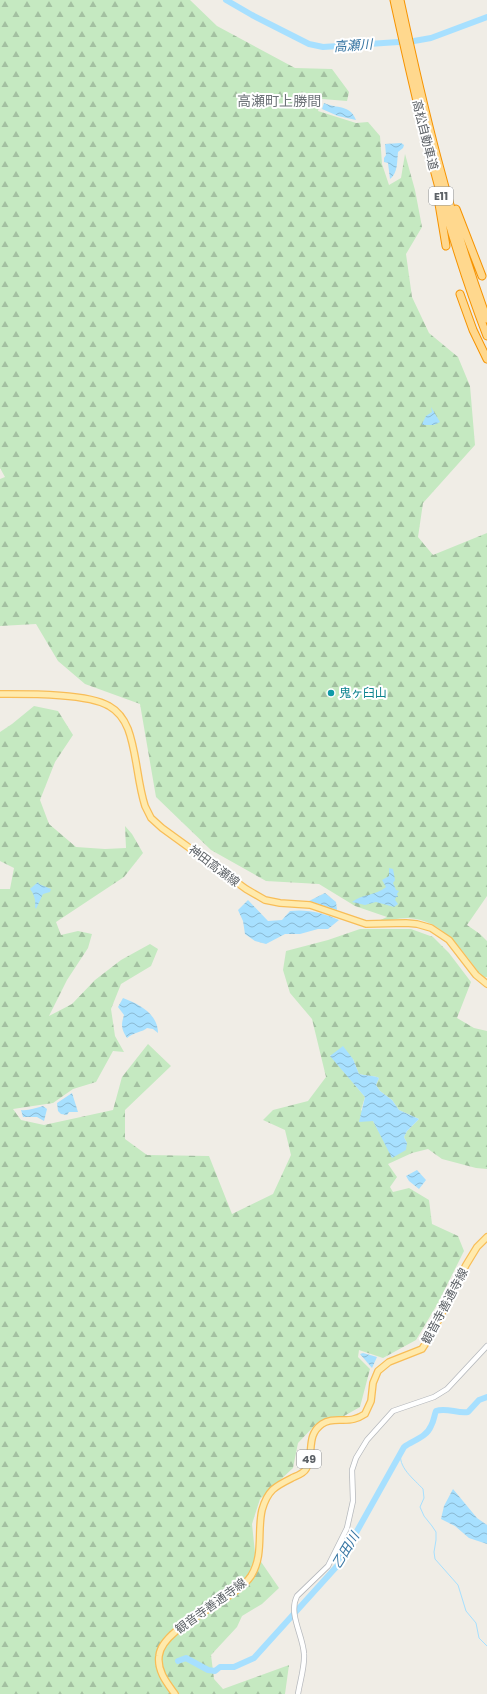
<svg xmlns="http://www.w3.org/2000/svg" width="487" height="1694" font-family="Poppins,'Noto Sans JP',sans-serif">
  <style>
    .forest { fill: url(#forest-firs); fill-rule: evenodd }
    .water { fill: url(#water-waves) }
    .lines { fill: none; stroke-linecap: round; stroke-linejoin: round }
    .stream { stroke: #a7e0ff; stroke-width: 1 }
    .river { stroke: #a7e0ff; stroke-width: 6 }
    .minor-casing { stroke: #b6b9bd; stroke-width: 6 }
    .major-casing { stroke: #f8bd57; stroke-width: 8 }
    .highway-casing { stroke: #f69300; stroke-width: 9 }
    .minor { stroke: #fff; stroke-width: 4.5 }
    .major { stroke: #ffeaac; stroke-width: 5.5 }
    .highway { stroke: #ffd88e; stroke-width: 7 }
    .culture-dot { fill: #0f9aa8; stroke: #fff; stroke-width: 1.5 }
    .labels { text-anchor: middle; stroke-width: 4; stroke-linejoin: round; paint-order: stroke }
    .shield { fill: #fff; stroke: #8e9195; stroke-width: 1 }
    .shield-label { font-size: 11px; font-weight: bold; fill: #5d6267 }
    .street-label { font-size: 12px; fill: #5d6267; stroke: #fff }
    .culture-label { font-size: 12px; fill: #0d838f; stroke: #fff; text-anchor: start }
    .water-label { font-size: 13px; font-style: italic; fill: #3977a4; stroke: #fff }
    .quarter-label { font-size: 14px; fill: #6e7479; stroke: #fff }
  </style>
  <defs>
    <pattern id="forest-firs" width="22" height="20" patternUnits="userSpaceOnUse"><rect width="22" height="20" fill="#c5e9c1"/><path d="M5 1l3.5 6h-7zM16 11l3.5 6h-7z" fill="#a3c0a1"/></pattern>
    <pattern id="water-waves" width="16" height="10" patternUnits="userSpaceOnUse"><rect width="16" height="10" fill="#a7e0ff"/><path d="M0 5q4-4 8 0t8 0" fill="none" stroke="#8bb9d2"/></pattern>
  </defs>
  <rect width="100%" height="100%" fill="#f0ede6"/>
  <!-- forest -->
  <path class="forest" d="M0,0H190L217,26L295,68L332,69L349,92L347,101L322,99L318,111L356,123L368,122L380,136L382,164L389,185L401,178L405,154L415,190L422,227L406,254L412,297L429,333L458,357L470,386L475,445L423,503L418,537L433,555L487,533V896L467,925L480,934L487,941V977L483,978C463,952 444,920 408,918C398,918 386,921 376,922L387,917L355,906L319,884L266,881L211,850L156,797L140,704L85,684L58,661L36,624L0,626V479L5,477L0,468Z
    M34,706L58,711L73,735L55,762L40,800L49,824L76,847L105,849L126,848L125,826L132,834L143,853L124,877L56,922L61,935L78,931L92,934L88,948L67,980L49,1016L72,1004L95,980L121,960L150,944L158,949L151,966L121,984L111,1009L115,1036L124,1052L113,1051L96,1082L73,1089L53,1103L13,1109L21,1120L44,1125L113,1110L122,1077L148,1044L171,1066L125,1110V1139L147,1155L209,1156L232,1214L273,1194L291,1155L285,1130L263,1120L273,1110L308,1101L326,1077L312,1019L290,993L283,970L286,951L328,940L360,929H411L433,937L449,953L471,982L457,1018L474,1028L487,1031V1169L476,1168L442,1159L428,1149L412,1153L388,1164L397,1177L390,1187L393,1192L409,1188L429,1200L432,1224L458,1236L464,1251L438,1303L416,1340L383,1358L359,1350L358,1357L370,1369L360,1407L344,1416L316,1424L298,1443L293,1468L260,1499L252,1524L255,1553L279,1588L262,1604L242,1616L237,1627L211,1655L214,1679L223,1689L289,1665L285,1694H0V889H10L14,868L0,861V732L12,724ZM330,1055L353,1059L359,1074C365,1076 374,1075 379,1078L376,1085L380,1091L392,1100L399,1110L419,1119L407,1131L404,1137L407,1143L393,1157L373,1121L361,1110L365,1097Z"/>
  <!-- water -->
  <path class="water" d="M324,103C337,109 350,104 356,120L338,116L322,109Z
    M401,143L404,145L403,148L398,152C397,161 398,173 390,179L388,163L384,162V158L386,155L385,144Z
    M431,407L440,422L434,425H423L422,424L426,416L432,412Z
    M389,868L393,869L395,880L393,883L396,890L399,891L397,894L398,897H396L395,900L398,904L394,907L376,902L365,905L352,902C362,894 375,896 386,887L382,880L389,876Z
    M38,882L39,884L51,889L50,892L43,894L36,909L35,907C36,900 34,894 30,889Z
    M325,893L336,902L337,910L309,901Z
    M248,900L268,921L282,920L290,911C308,909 323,913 339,920L328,929H318L300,934H285L266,944L255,941L245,934L243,921L238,910Z
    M123,998C139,1004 158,1014 158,1033L153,1029L147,1028C143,1032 134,1032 127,1038C121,1029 121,1025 124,1015L118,1007Z
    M343,1046L353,1059L359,1074C365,1076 374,1075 379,1078L376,1085L380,1091L392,1100L399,1110L419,1119L407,1131L404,1137L407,1143L406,1150L392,1158L373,1121L359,1122L365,1097L330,1056Z
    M72,1093L78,1112H69L67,1115L61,1114L58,1111L57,1103Z
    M43,1106L47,1109L44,1121L37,1117H23L21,1110C28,1111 35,1108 43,1106Z
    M417,1170L426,1180L419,1189L409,1181L406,1176Z
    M363,1353L377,1357L372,1368L360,1354Z
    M453,1489L477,1518L487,1525V1544L469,1538L455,1526L441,1519L444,1506Z"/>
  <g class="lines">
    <!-- stream -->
    <path class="stream" d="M401,1452C397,1467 414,1479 423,1489L424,1498L420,1507L424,1516L432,1526L436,1532V1540L434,1552L435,1559L458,1585L466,1611L476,1623L479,1638L487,1646"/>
    <!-- river -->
    <path class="river" d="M226,0L252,15L309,44L323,47L414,41L431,38L487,17
      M178,1661L186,1658L208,1670L215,1671L220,1667H234L254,1658L338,1565L404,1447C413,1440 426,1438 431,1426C434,1421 434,1416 436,1411C446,1407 458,1414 468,1412L479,1400L487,1397"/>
    <!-- minor casing -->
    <g class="minor-casing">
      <path id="minor" d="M298,1694C300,1681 305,1666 304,1654C303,1635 288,1614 297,1596L328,1566L347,1528L353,1501L352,1470L356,1458L367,1440L393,1411L434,1397L447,1389L487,1346"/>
    </g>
    <!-- major casing -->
    <g class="major-casing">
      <path id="major" d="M0,694C25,694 88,693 109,706C118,711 124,719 128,729C137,753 137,781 145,806L151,818L162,828L246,889L265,900L280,903L310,905L366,924L406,923L417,924L431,928L449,940L476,975L487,984
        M175,1694C167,1683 157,1671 159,1656C162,1626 234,1602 251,1576C264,1555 257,1532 262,1510C268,1489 276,1486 294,1477C299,1475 304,1473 306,1469C315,1454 305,1436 322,1424C332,1417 343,1422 354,1419C358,1418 362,1416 365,1414L371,1401L373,1383L378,1371L389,1362L422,1349L431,1335L466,1265L477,1247L487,1237"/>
    </g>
    <!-- highway casing -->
    <g class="highway-casing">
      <path id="highway" d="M394,0C419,114 445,227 487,336
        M400,0C423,107 449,216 487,319
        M439,204L446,246
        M456,209L482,276
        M460,294L473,330L487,359"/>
    </g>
    <!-- minor -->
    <use href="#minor" class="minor"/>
    <!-- major -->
    <use href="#major" class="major"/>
    <!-- highway -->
    <use href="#highway" class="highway"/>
  </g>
  <!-- markers -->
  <circle class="culture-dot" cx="331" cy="693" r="4"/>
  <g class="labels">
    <!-- shield labels -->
    <g class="shield">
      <rect x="429" y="187" width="24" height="18" rx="3"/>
      <rect x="297" y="1450" width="24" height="18" rx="3"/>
    </g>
    <g class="shield-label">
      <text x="441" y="200">E11</text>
      <text x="309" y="1463">49</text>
    </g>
    <!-- street labels -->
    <g class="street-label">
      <text transform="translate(425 135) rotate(76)" y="4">高松自動車道</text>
      <text transform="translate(214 866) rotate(37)" y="4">神田高瀬線</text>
      <text transform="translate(445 1306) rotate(-62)" y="4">観音寺善通寺線</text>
      <text transform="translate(211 1606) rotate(-36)" y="4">観音寺善通寺線</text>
    </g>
    <!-- culture labels -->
    <g class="culture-label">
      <text x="339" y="697">鬼ヶ臼山</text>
    </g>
    <!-- water labels -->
    <g class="water-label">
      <text transform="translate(353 45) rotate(-4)" y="5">高瀬川</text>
      <text transform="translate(345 1550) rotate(-59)" y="5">乙田川</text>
    </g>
    <!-- quarter labels -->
    <g class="quarter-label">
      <text x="279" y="106">高瀬町上勝間</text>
    </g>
  </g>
</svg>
